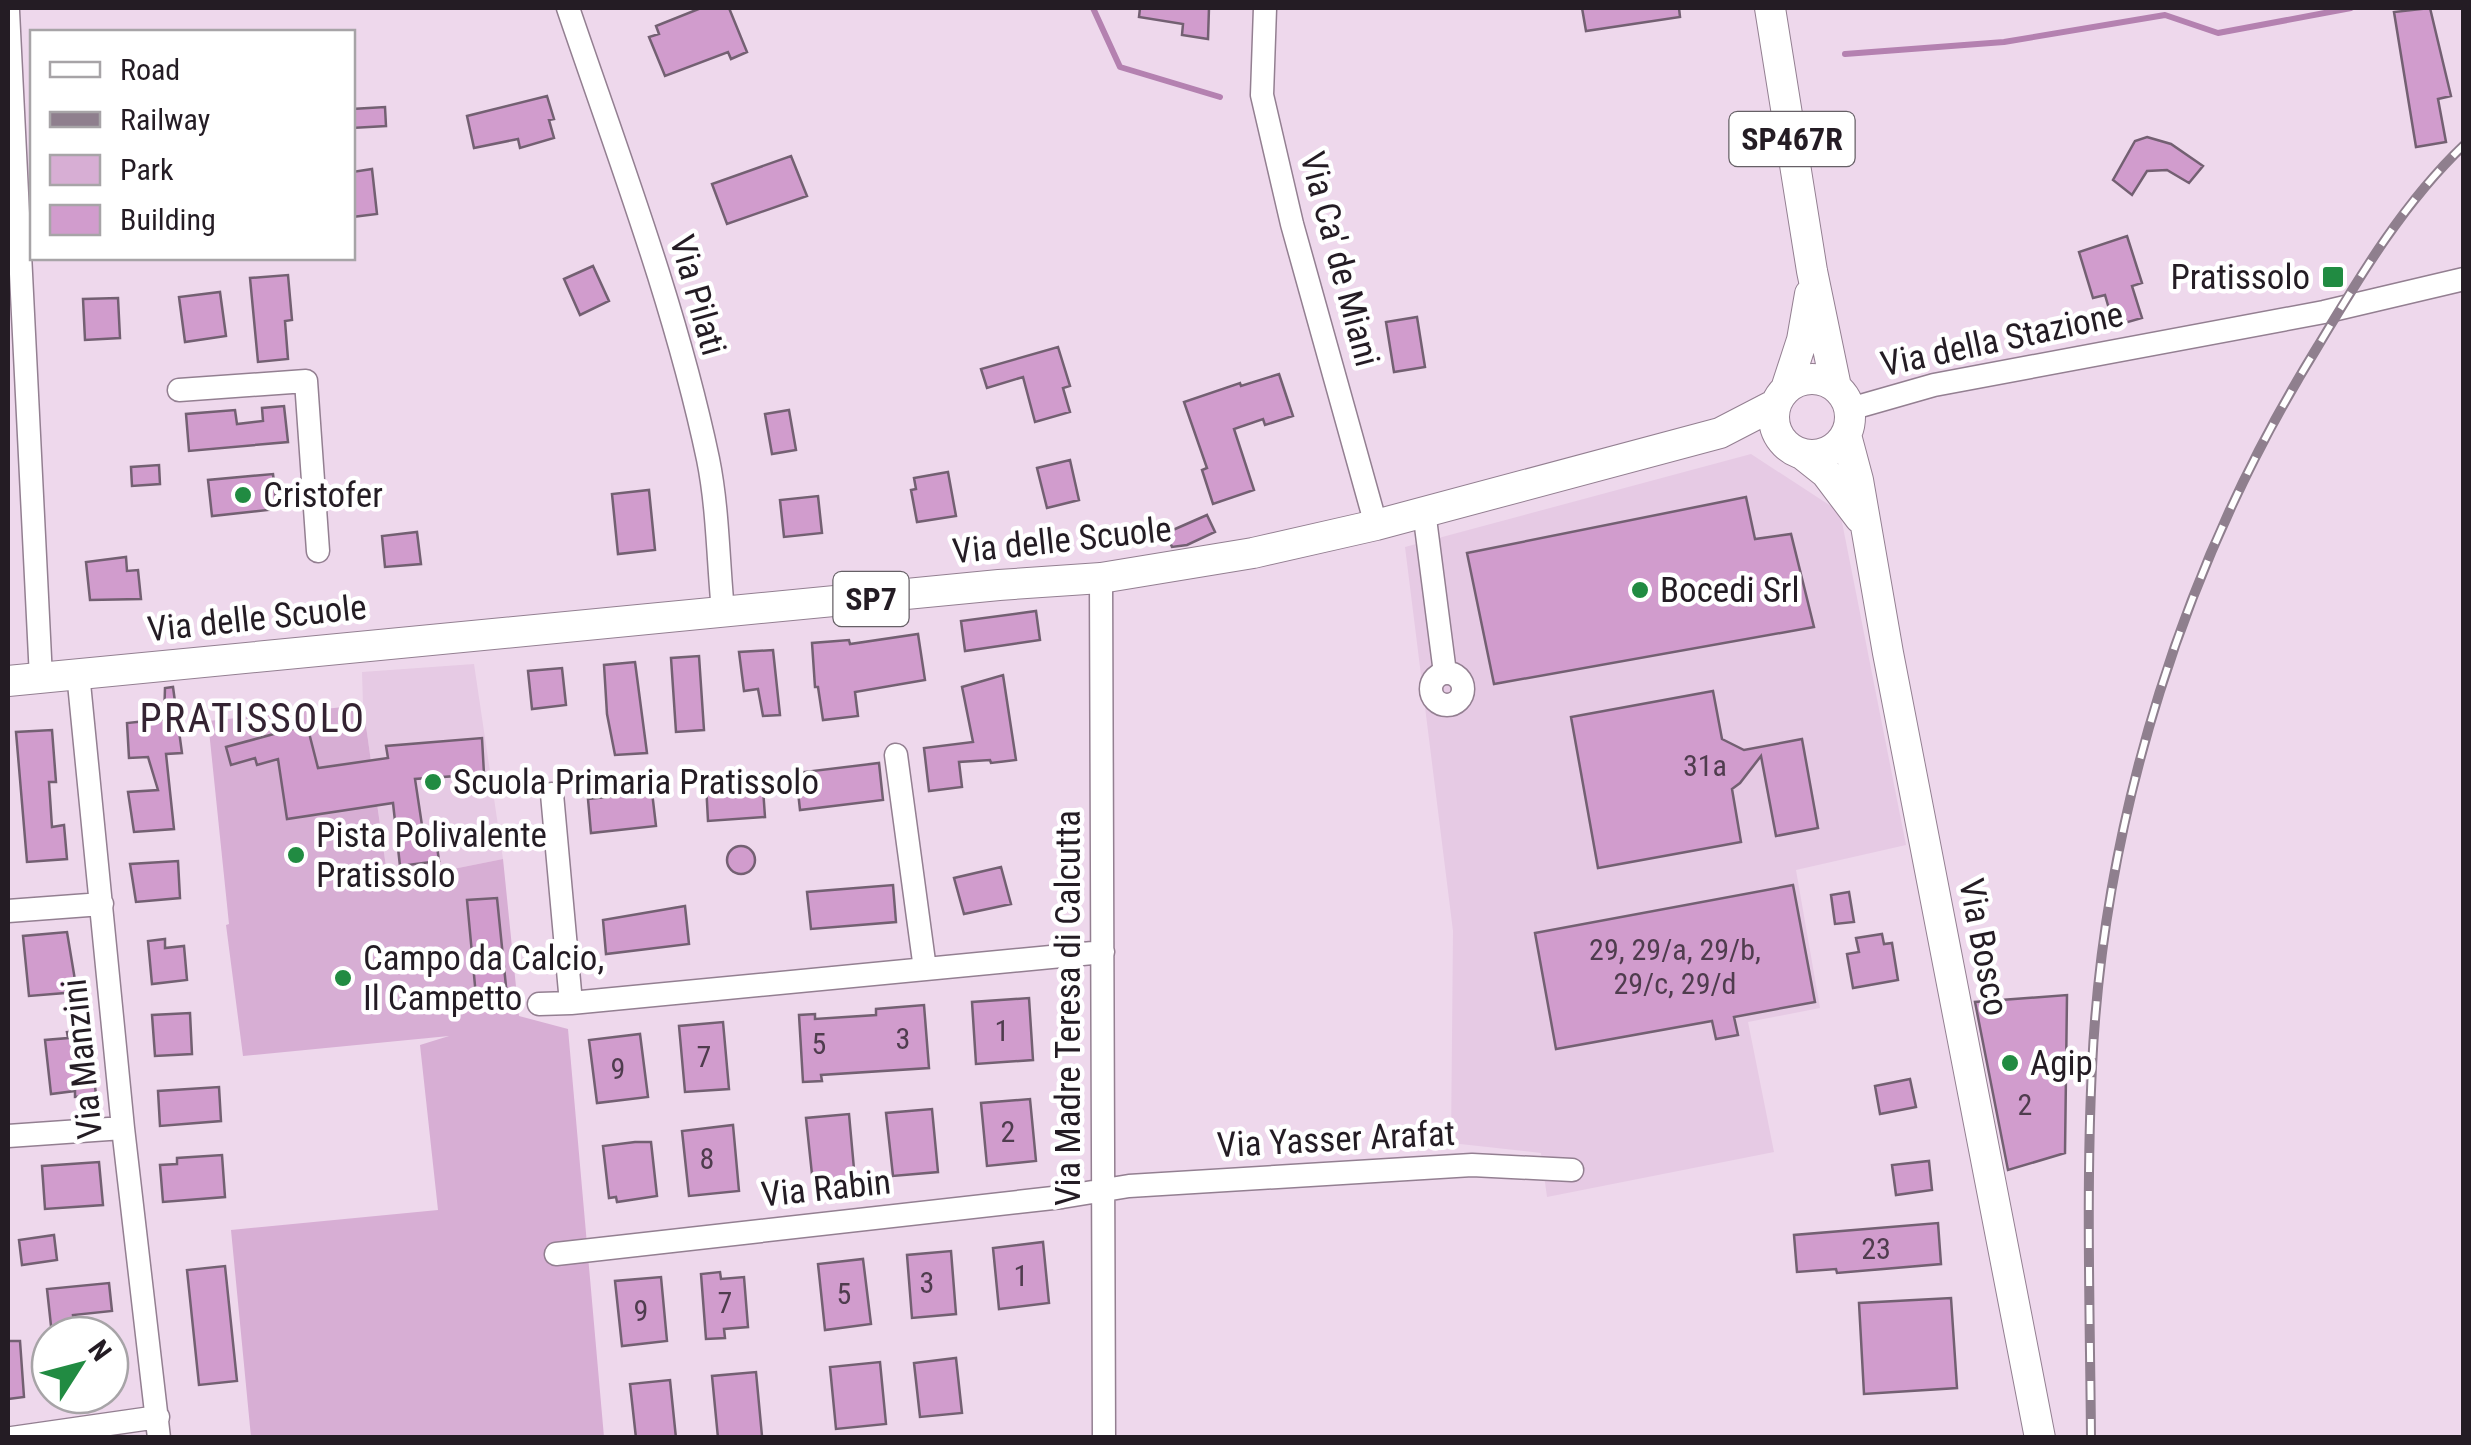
<svg xmlns="http://www.w3.org/2000/svg" width="2471" height="1445" font-family="'Roboto Condensed',sans-serif">
  <style>
    .built { fill: #e6cae4 }
    .green { fill: #d7aed4 }
    .lines { fill: none; stroke-linecap: round; stroke-linejoin: round }
    .stream { stroke: #b481b0; stroke-width: 6 }
    .building { fill: #d19ccd; stroke: #736072; stroke-width: 2.5 }
    .minor-casing { stroke: #937f91; stroke-width: 25 }
    .major-casing { stroke: #937f91; stroke-width: 32 }
    .minor { stroke: #fff; stroke-width: 22 }
    .major { stroke: #fff; stroke-width: 30 }
    .rail-casing { stroke: #8f7f8e; stroke-width: 10 }
    .rail { stroke: #fff; stroke-width: 6; stroke-dasharray: 19; stroke-linecap: butt }
    .poi-dot { fill: #218b42; stroke: #fff; stroke-width: 4 }
    .labels { text-anchor: middle; stroke-width: 9; stroke-linejoin: round; paint-order: stroke }
    .number-label { font-size: 30px; fill: #4f3c4e }
    .shield { fill: #fff; stroke: #666066; stroke-width: 2.5 }
    .shield-label { font-size: 32px; font-weight: bold; fill: #241c24 }
    .street-label { font-size: 35px; fill: #241c24; stroke: #fff }
    .poi-label { font-size: 35px; fill: #241c24; stroke: #fff; text-anchor: start }
    .quarter-label { font-size: 40px; letter-spacing: 2.5px; fill: #342332; stroke: #fff }
  </style>
  <rect width="100%" height="100%" fill="#eed8ec"/>
  <!-- built -->
  <path class="built" d="M1751,454L1840,512L1906,845L1796,870L1820,1008L1748,1022L1774,1152L1547,1197L1541,1153L1451,1143L1453,931L1405,547Z
    M474,664L503,859L443,871L387,874L363,705L362,672Z"/>
  <!-- green -->
  <path class="green" d="M363,705L387,874L443,871L503,859L519,1016L568,1029L604,1437H251L231,1230L438,1210L420,1045L449,1036L243,1056L226,925L229,924L208,721Z"/>
  <g class="lines">
    <!-- stream -->
    <path class="stream" d="M1093,8L1120,67L1220,97
      M1845,54L2004,42L2165,15L2218,33L2351,8"/>
  </g>
  <!-- building -->
  <path class="building" d="M701,8H729L747,52L731,59L728,52L665,76L649,37L659,34L656,26Z
    M1140,8H1209L1208,39L1182,35L1183,24L1139,17Z
    M1582,8H1679L1680,17L1586,31Z
    M2430,8L2451,96L2438,99L2446,142L2416,147L2394,12Z
    M547,96L554,119L549,120L554,138L520,148L518,139L474,148L467,116Z
    M385,107L386,126L352,128V109Z
    M2147,137L2171,144L2203,166L2189,183L2167,170L2147,171L2132,195L2113,180L2135,141Z
    M791,156L807,196L727,224L712,184Z
    M372,169L377,214L352,217V172Z
    M2127,236L2142,283L2132,286L2142,318L2114,326L2105,295L2093,298L2079,252Z
    M593,266L609,301L580,315L564,279Z
    M288,275L292,320L285,321L288,359L258,362L250,278Z
    M220,292L226,336L185,342L179,297Z
    M118,298L120,338L85,340L83,299Z
    M1417,317L1425,367L1394,372L1386,322Z
    M1058,347L1070,386L1063,388L1070,412L1035,422L1023,377L987,388L981,369Z
    M1279,374L1293,416L1265,425L1263,419L1234,429L1254,490L1213,504L1202,470L1207,468L1184,402L1240,383L1241,386Z
    M284,406L288,442L189,451L186,414L235,410L237,424L263,421L262,408Z
    M789,410L796,450L772,454L765,414Z
    M1070,460L1079,500L1047,508L1037,468Z
    M159,465L160,484L132,486L131,467Z
    M948,472L956,516L917,522L911,490L916,489L914,478Z
    M273,474L277,509L212,516L208,480Z
    M649,490L655,550L618,554L612,494Z
    M818,496L822,533L784,537L780,500Z
    M1746,497L1755,539L1791,534L1814,627L1494,684L1467,553Z
    M1207,515L1215,532L1187,545L1172,547L1166,533Z
    M417,532L421,564L385,567L382,536Z
    M126,557L127,571L138,570L141,599L90,600L86,562Z
    M1036,611L1040,640L965,651L961,621Z
    M918,634L925,680L855,692L858,716L823,720L818,687H815L812,643L849,640L850,644Z
    M773,650L780,715L763,716L758,689L744,691L739,652Z
    M699,656L704,730L676,732L671,658Z
    M635,662L647,753L615,755L607,714L604,665Z
    M562,668L566,705L532,709L528,671Z
    M1003,675L1016,760L991,763L990,760L959,762L962,787L929,791L924,748L973,742L962,687Z
    M173,687L182,753L166,754L174,829L134,832L128,792L158,790L148,757L129,758L127,723L164,719L165,688Z
    M1713,691L1722,739L1744,750L1802,739L1818,828L1776,836L1761,756L1740,783L1732,789L1741,842L1598,868L1571,717Z
    M307,725L318,768L388,758L386,746L482,738L484,774L415,779L423,832L435,831L439,861L400,866L393,803L287,819L278,759L257,765L255,758L231,765L226,747Z
    M52,730L56,782H49L52,827L64,825L67,859L27,862L16,732Z
    M879,763L883,800L800,810L796,773Z
    M762,774L765,817L708,821L706,783L741,780L740,775Z
    M652,792L656,826L591,833L588,799Z
    M727 860a14 14 0 1 1 28 0a14 14 0 1 1-28 0Z
    M178,861L180,898L136,902L130,864Z
    M1001,867L1011,904L964,914L954,878Z
    M893,885L896,922L811,929L807,892Z
    M1793,885L1815,1002L1734,1017L1738,1035L1716,1039L1712,1021L1556,1049L1535,933Z
    M1849,892L1854,922L1835,924L1831,895Z
    M497,898L508,1006L477,1007L467,900Z
    M685,906L689,944L606,954L603,920Z
    M67,932L77,992L29,996L23,936Z
    M1882,934L1884,944L1892,943L1898,980L1853,988L1847,954L1859,952L1856,938Z
    M165,939V948L184,946L187,980L152,984L148,941Z
    M2067,995L2065,1153L2008,1170L1975,1002Z
    M1029,998L1033,1060L976,1064L972,1002Z
    M924,1005L929,1068L821,1075L822,1081L803,1082L799,1015L815,1014V1019L876,1015V1009Z
    M190,1013L192,1054L155,1056L152,1015Z
    M723,1022L729,1089L685,1092L679,1026Z
    M89,1030L96,1095L75,1097V1091L51,1094L45,1040L68,1038L67,1032Z
    M640,1034L648,1097L597,1103L589,1040Z
    M1910,1079L1916,1107L1880,1114L1875,1086Z
    M219,1087L221,1121L160,1126L158,1091Z
    M1030,1099L1036,1161L987,1166L981,1103Z
    M932,1109L938,1172L893,1176L886,1113Z
    M849,1114L855,1180L813,1184L806,1118Z
    M733,1125L739,1191L689,1196L682,1131Z
    M635,1142H651L657,1196L617,1202L616,1197L609,1198L603,1146Z
    M222,1155L225,1197L163,1202L160,1165L177,1164V1158Z
    M1929,1161L1932,1190L1896,1195L1892,1165Z
    M99,1162L103,1205L45,1209L42,1166Z
    M1938,1223L1941,1264L1837,1273L1836,1269L1797,1272L1794,1235Z
    M54,1235L57,1260L22,1265L19,1240Z
    M1043,1242L1049,1303L999,1309L993,1248Z
    M951,1251L956,1314L912,1318L907,1255Z
    M863,1259L871,1324L825,1330L818,1264Z
    M225,1266L237,1381L199,1385L187,1270Z
    M720,1272L721,1279L744,1277L748,1327L724,1329L725,1338L706,1339L701,1274Z
    M661,1277L667,1341L622,1346L615,1281Z
    M109,1283L112,1311L73,1315L75,1335H52L47,1289Z
    M1951,1298L1957,1388L1864,1394L1859,1303Z
    M8,1341H20L24,1397L8,1399Z
    M956,1358L962,1413L920,1417L914,1363Z
    M880,1362L886,1424L836,1429L830,1367Z
    M756,1372L762,1436L718,1438L712,1376Z
    M670,1380L676,1438H636L630,1384Z"/>
  <g class="lines">
    <!-- minor casing -->
    <g class="minor-casing">
      <path id="minor" d="M568,8C618,155 676,307 708,459C718,508 718,561 723,611
        M1265,8L1262,95L1292,224L1376,525
        M8,11L41,678
        M179,390L306,381L318,551
        M1850,409L1934,385L2324,312L2464,279
        M1424,511L1445,673
        M1101,578L1104,1438
        M78,673L123,1128L159,1438
        M1431 689a16 16 0 1 1 32 0a16 16 0 1 1-32 0Z
        M896,755L925,969
        M552,794L571,1003L1103,952
        M8,911L102,904
        M539,1004L571,1003
        M8,1136L123,1128
        M556,1254L1062,1197L1129,1186L1472,1165L1572,1170
        M12,1438L158,1417"/>
    </g>
    <!-- major casing -->
    <g class="major-casing">
      <path id="major" d="M1770,8L1812,271L1836,387
        M1774 417a38 38 0 1 1 76 0a38 38 0 1 1-76 0Z
        M1786,389L1802,340L1810,294
        M1846,435L1858,480L1888,653L2040,1438
        M1802,454L1826,473L1860,518
        M8,681L999,585L1101,578L1253,553L1376,525L1720,433L1776,404"/>
    </g>
    <!-- minor -->
    <use href="#minor" class="minor"/>
    <!-- major -->
    <use href="#major" class="major"/>
    <!-- rail casing -->
    <g class="rail-casing">
      <path id="rail" d="M2091,1438C2090,1314 2086,1190 2092,1067C2104,814 2185,561 2318,346C2360,276 2404,202 2464,145"/>
    </g>
    <!-- rail -->
    <use href="#rail" class="rail"/>
  </g>
  <!-- markers -->
  <g class="poi-dot">
    <rect x="2321" y="265" width="24" height="24" rx="5"/>
    <circle cx="243" cy="495" r="10"/>
    <circle cx="1640" cy="590" r="10"/>
    <circle cx="433" cy="782" r="10"/>
    <circle cx="296" cy="855" r="10"/>
    <circle cx="343" cy="978" r="10"/>
    <circle cx="2010" cy="1063" r="10"/>
  </g>
  <g class="labels">
    <!-- number labels -->
    <g class="number-label">
      <text x="1705" y="776">31a</text>
      <text x="1675" y="960">29, 29/a, 29/b,<tspan x="1675" dy="34">29/c, 29/d</tspan></text>
      <text x="1002" y="1041">1</text>
      <text x="903" y="1049">3</text>
      <text x="819" y="1054">5</text>
      <text x="704" y="1067">7</text>
      <text x="618" y="1079">9</text>
      <text x="2025" y="1115">2</text>
      <text x="1008" y="1142">2</text>
      <text x="707" y="1169">8</text>
      <text x="1876" y="1259">23</text>
      <text x="1021" y="1286">1</text>
      <text x="927" y="1293">3</text>
      <text x="844" y="1304">5</text>
      <text x="725" y="1313">7</text>
      <text x="641" y="1321">9</text>
    </g>
    <!-- shield labels -->
    <g class="shield">
      <rect x="1729.5" y="112" width="125" height="54" rx="8"/>
      <rect x="833.5" y="572" width="75" height="54" rx="8"/>
    </g>
    <g class="shield-label">
      <text x="1792" y="150">SP467R</text>
      <text x="871" y="610">SP7</text>
    </g>
    <!-- street labels -->
    <g class="street-label">
      <text transform="translate(1340 259) rotate(75)" y="12">Via Ca' de Miani</text>
      <text transform="translate(698 295) rotate(74)" y="12">Via Pilati</text>
      <text transform="translate(2002 339) rotate(-12)" y="12">Via della Stazione</text>
      <text transform="translate(1062 540) rotate(-6)" y="12">Via delle Scuole</text>
      <text transform="translate(257 618) rotate(-6)" y="12">Via delle Scuole</text>
      <text transform="translate(1984 947) rotate(79)" y="12">Via Bosco</text>
      <text transform="translate(1068 1008) rotate(-90)" y="12">Via Madre Teresa di Calcutta</text>
      <text transform="translate(82 1059) rotate(-96)" y="12">Via Manzini</text>
      <text transform="translate(1336 1139) rotate(-3)" y="12">Via Yasser Arafat</text>
      <text transform="translate(826 1188) rotate(-6)" y="12">Via Rabin</text>
    </g>
    <!-- poi labels -->
    <g class="poi-label">
      <text x="2310" y="289" text-anchor="end">Pratissolo</text>
      <text x="263" y="507">Cristofer</text>
      <text x="1660" y="602">Bocedi Srl</text>
      <text x="453" y="794">Scuola Primaria Pratissolo</text>
      <text x="316" y="847">Pista Polivalente<tspan x="316" dy="40">Pratissolo</tspan></text>
      <text x="363" y="970">Campo da Calcio,<tspan x="363" dy="40">Il Campetto</tspan></text>
      <text x="2030" y="1075">Agip</text>
    </g>
    <!-- quarter labels -->
    <g class="quarter-label">
      <text x="253" y="732">PRATISSOLO</text>
    </g>
  </g>
  <!-- border -->
  <rect width="2471" height="1445" fill="none" stroke="#241c24" stroke-width="20"/>
  <!-- legend -->
  <rect x="30" y="30" width="325" height="230" fill="#ffffff" stroke="#a7a4a7" stroke-width="2.5"/>
  <rect x="50" y="62" width="50" height="15" fill="#ffffff" stroke="#a7a4a7" stroke-width="2.5"/>
  <text x="120" y="80" font-size="30" fill="#241c24">Road</text>
  <rect x="50" y="112" width="50" height="15" fill="#8f7f8e" stroke="#a7a4a7" stroke-width="2.5"/>
  <text x="120" y="130" font-size="30" fill="#241c24">Railway</text>
  <rect x="50" y="155" width="50" height="30" fill="#d7aed4" stroke="#a7a4a7" stroke-width="2.5"/>
  <text x="120" y="180" font-size="30" fill="#241c24">Park</text>
  <rect x="50" y="205" width="50" height="30" fill="#d19ccd" stroke="#a7a4a7" stroke-width="2.5"/>
  <text x="120" y="230" font-size="30" fill="#241c24">Building</text>
  <!-- north arrow -->
  <g transform="translate(80 1365) rotate(54)"><circle r="48" fill="#ffffff" stroke="#a7a4a7" stroke-width="2.5"/>
  <path d="M0-8L18 38L0 25L-18 38Z" fill="#218b42"/>
  <text y="-15" font-size="28" font-weight="bold" text-anchor="middle" fill="#241c24">N</text>
  </g>
</svg>
